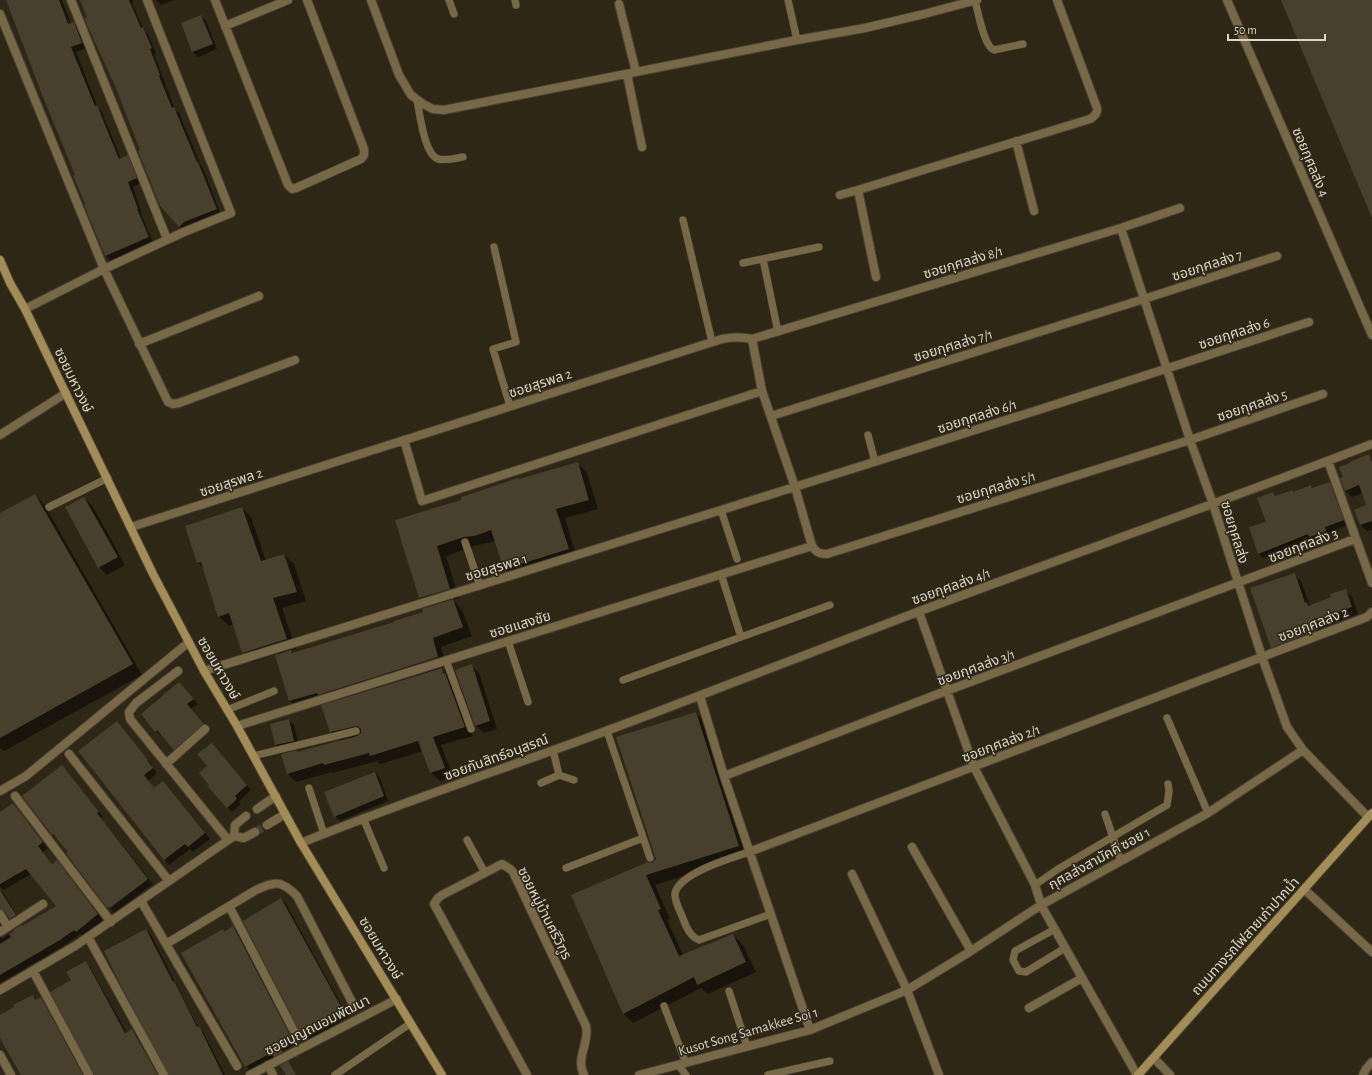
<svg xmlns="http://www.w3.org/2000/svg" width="1372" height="1075" font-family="'Alegreya Sans','Noto Sans Thai',sans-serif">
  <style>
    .shadow { fill: #0007 }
    .building { fill: #48402c }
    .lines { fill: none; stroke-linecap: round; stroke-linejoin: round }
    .street-tunnel { stroke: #494130; stroke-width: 8; stroke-dasharray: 8 4; stroke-linecap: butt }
    .lane-casing { stroke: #4b4332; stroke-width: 8 }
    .street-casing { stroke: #4b4332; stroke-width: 10 }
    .secondary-casing { stroke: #4b4332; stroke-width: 10 }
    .lane { stroke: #776948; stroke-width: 7 }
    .street { stroke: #776948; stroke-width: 8 }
    .secondary { stroke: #a38d57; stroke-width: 8 }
    .labels { text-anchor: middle; stroke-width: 3; stroke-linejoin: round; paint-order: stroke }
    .street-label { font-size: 14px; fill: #dbd6ca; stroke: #2f2715 }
  </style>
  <rect width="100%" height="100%" fill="#2f2715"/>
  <!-- shadow -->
  <path class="shadow" d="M8,0H62L71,24L74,23L79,28L87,48L76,52L98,108L102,112L121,159L127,157L132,162L141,183L133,187L142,214H141L153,242L111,261L106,256L76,175Z
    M81,0H133V2L132,3L143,28L148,34L156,53L154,54L175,110L179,113L201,166L203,168L221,215L185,231L179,226L141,151Z
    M156,0H175L161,5Z
    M201,16L206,21L217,49L198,57L193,52L182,24Z
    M1369,456L1372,459V530L1367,531L1360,525L1355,511L1368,506L1363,493L1352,497L1345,490L1344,478Z
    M578,464L587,473L598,509L565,518L577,558L514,578L505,568L496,541L474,546L446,556L459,598L453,600L462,610L472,636L441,647L447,666L441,668L454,682L473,736L441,745L453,776L440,781L431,773L423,751L380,764L377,761L333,773L332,772L296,782L288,774L282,755L298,753L341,741L331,732L328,704L326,702L299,710L290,701L276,654L253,662L243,652L234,624L229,626L219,616L203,568L198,562L242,508L251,517L266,561L284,555L294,564L306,601L282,608L296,649L290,650L293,653L425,613L430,608L420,598L396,521L463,500L519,480Z
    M1329,483L1334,488L1348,525L1329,532L1331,535L1314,541L1312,539L1263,558L1259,553L1267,522L1273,494L1276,497L1292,491L1294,492L1311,486L1313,489Z
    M35,495L45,506L142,675L4,751L0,748V514Z
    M84,498L92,505L125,565L107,575L99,567Z
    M1294,574L1301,581L1310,606L1333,597L1345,590L1352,597L1358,614L1320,628L1323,637L1279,654L1272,647Z
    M471,665L479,673L497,729L484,733L476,726L456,670Z
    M184,688L198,704L191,709L208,729L179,754L162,734L161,736L156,731Z
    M696,713L706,723L748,855L655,885L670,919L667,920L683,955L733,935L743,945L756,972L708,994L701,988L633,1023L623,1013L572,896L652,864L657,860Z
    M289,721L294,725L299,746L281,750L276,745L271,725Z
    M117,722L152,765L151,766L157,773L148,781L154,789L163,782L210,839L193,852L190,849L169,865L79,752Z
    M216,749L251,790L239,802L241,804L232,812L208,787L210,785L208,766Z
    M66,771L97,809L103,817L101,818L153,884L115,912L114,911L113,912L108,907L69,852L58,839H57L53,835L23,796Z
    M375,773L380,778L388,801L340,821L335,816Z
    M13,804L48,848L43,852L53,865L57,862L62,867L103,920L82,936L80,934L65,945L0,983V938H3L21,926L23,927L57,906L31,874L4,890L0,887V813Z
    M0,890L4,894L20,921L16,924L7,914L5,913L0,916V923L5,931L0,936Z
    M281,899L286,904L348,1017L309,1040L302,1033Z
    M233,928L238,932L296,1044L283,1051L287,1057L251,1071L246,1066L224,933Z
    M146,930L151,935L198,1027L203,1032L225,1075H170Z
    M86,962L90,967L127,1033L132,1030L137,1035L159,1075H95L72,980Z
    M32,996L37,1000L41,998L45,1003L84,1075H22L0,1036V1016Z"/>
  <!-- building -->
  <path class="building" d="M6,0H59L68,24L74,22L82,43L71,47L95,106L97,105L119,159L128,155L137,178L128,182L138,209H137L149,237L105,256L84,205L85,204L73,175H75L43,97Z
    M80,0H129L141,28L143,27L152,48L150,49L160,75L159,76L172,108L174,107L197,162H198L217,209L184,222L179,227L160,206L138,151L140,150L115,86L84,18H87Z
    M1281,0H1372V218Z
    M201,15L213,44L192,52L181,23Z
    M1369,454L1372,462V521L1360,525L1354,510L1366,505L1359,485L1345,491L1340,478L1343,477L1339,467L1350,463V462Z
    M578,462L589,500L556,509L569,549L504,569L491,530L474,536L464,537L437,546L450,589L419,598L395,520L461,500V497L518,478L519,479Z
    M1330,482L1344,520L1325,527L1326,531L1309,537L1308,534L1258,554L1249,527L1266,522L1257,498L1273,492L1275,496L1293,490V492L1311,485L1312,488Z
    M35,494L133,664L0,738V513Z
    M84,497L118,557L98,568L65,507Z
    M242,507L261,561L284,554L297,592L273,598L287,639L242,653L229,613L218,617L201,562L197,563L185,526Z
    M1295,573L1305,603L1307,602L1308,606L1331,597L1330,594L1346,589L1352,607L1313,621L1317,630L1271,648L1250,588Z
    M453,599L463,627L433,638L438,657L318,695L317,693L289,701L275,655L291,650L292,653L394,622V621L423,612L422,609Z
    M472,664L490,721L475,726L455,670Z
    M442,668L443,673H445L465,727L433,737L445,768L430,773L418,741L370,756L369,753L324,765L323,763L287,774L281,754L297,750V752L334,742L357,736L361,733V729L357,726L330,732L321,705Z
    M179,682L194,699L187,704L204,724L174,750L157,730L155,732L141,714Z
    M696,712L739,846L646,875L661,909L658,910L679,956L733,934L746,962L697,985L694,977L623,1014L571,895L648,862L652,863L656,859L616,737Z
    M289,719L294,741L275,745L270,724Z
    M117,721L148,760H147L153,768L144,775L154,788L163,781L205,833L188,847L185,844L164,860L78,751Z
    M212,743L247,785L235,796L237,799L227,808L207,786L209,785L199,773L207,766L197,754Z
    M62,765L92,803L99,812L97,813L148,879L110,908L109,907L107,908L66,853L68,852L53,834L52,835L22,796Z
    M375,772L384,796L334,817L324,792Z
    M13,803L43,842L38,846L52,864L57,860L98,914L76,932L74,930L60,940L0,975V944L11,937L9,934L14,931L13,930L21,925L22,926L56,906L26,869L0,884V812Z
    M0,890L16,915L10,919L4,911L0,909Z
    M281,898L344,1012L304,1036L302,1033L301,1034L243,921Z
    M233,926L292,1039L279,1046L283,1052L274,1057L271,1053L245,1067L181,953L223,929L224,932Z
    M146,929L173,982L174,981L197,1027L199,1026L223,1075H169L118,980L104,951Z
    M86,961L125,1033L132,1029L158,1075H94L50,992L71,980L66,972Z
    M33,995L35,1000L41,997L83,1075H21L0,1038V1015L14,1007L13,1005Z
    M288,1061L296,1075H286L280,1066Z"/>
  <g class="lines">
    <!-- street-tunnel -->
    <path class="street-tunnel" d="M255,832L267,825"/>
    <!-- lane casing -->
    <g class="lane-casing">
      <path id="lane" d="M449,0L454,14
        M515,0L516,5
        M788,0L797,40
        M975,1C978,11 984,47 994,50L1023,44
        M417,100C420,114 424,154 438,159C446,161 456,158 463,157
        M683,220L712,342
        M494,247L516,342L493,349L510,406
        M763,259L778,332
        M743,263L819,247
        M868,435L875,462
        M49,507L108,478
        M721,510L737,559
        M465,542L480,586
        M741,637L830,605
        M508,641L528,702
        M446,660L471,729
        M623,680L741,637L721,574
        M227,710L274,691
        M1167,718L1208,813
        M607,731L650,858
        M553,750L559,775L574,780
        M253,756L356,731
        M541,783L559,775
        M309,788L324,834
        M1105,814L1121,861
        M363,818L384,868
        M467,840L485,873
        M749,852C731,858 680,873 675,893C674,900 679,909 682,916C686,926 689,936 699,940L771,914
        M566,868L643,838
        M1035,885L1058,869L1167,805L1169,791L1168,784
        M1055,929L1015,951L1013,960L1019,971L1026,972L1065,948
        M729,991L747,1046
        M664,1006L686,1063
        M678,1065L686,1075
        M335,1075L411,1023
        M768,1075L830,1061"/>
    </g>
    <!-- street casing -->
    <g class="street-casing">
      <path id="street" d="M71,0L167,239
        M215,0L288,185L292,189L296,188L361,159L364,155V149L307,0
        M371,0L399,75L411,95L423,104L433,109L444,110L797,40L865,28L924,14L977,0
        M1227,0L1372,335
        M619,4L636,72
        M0,14L104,269L168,402L173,404L179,403L295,360
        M225,26L288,0
        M627,74L642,147
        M1016,141L1034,211
        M858,190L876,277
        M840,195L858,190L1090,119C1095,116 1098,113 1097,108L1057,0
        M1121,228L1190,440L1213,504L1262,657L1287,727L1303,750L1368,817
        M25,309L104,269L184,232L231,213L147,0
        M752,339L1121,228L1180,208
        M139,344L259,296
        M771,416L1144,299L1277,256
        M0,435L66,393
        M404,440L422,501L762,391
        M1328,461L1372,583
        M131,527L722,339C732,337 741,337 752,339L762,391L795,487L812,546C816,552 819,554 827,554L1190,440L1323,394
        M919,612L974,767L1035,885L1041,905L1137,1075
        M178,671L136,703L129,712L130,719L228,840
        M204,671C573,556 942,443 1309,322
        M700,696L724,776L810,1030
        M237,726L812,546
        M69,754L169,881
        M166,764L205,729
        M724,776L946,691L1355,539
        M0,791L26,776L189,642
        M15,796L111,922
        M257,809L276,796
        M267,825L285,814
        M234,836L235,825L246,816
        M301,843C404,801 510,767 614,728C716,690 817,650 920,611C1070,555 1222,502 1372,444
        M912,847L971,951
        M749,852L1367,617L1372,612
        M852,874L907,990L939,1075
        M1304,889L1372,952
        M141,901L237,1066
        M229,906L297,1037
        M0,914L8,927
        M0,932L43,904
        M88,937L164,1075
        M166,944L256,890C276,881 281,880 297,896L353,1004
        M33,971L89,1075
        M0,990L75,946L234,836L244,838L255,832
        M1029,1008L1082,978
        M0,1055L11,1075
        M1154,1058L1170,1075
        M268,1065L273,1075
        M250,1075L397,999
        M527,1075L434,904L438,898L442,895L502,864L510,869L513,872L586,1026C590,1043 575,1058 584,1075
        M639,1075L810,1030L907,990L971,951L1041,905L1208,813L1303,750
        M1363,1075L1366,1069L1372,1062"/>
    </g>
    <!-- secondary casing -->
    <g class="secondary-casing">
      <path id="secondary" d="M0,260L10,283L25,309L153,574L204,671L237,726L301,843L442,1075
        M1138,1075L1372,813"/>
    </g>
    <!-- lane -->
    <use href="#lane" class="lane"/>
    <!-- street -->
    <use href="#street" class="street"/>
    <!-- secondary -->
    <use href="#secondary" class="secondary"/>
  </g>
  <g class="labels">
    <!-- street labels -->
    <g class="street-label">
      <text transform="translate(1311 162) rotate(67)" y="5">ซอยกุศลส่ง 4</text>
      <text transform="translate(963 262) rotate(-17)" y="5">ซอยกุศลส่ง 8/1</text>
      <text transform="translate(1207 265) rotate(-18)" y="5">ซอยกุศลส่ง 7</text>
      <text transform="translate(1234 333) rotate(-18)" y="5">ซอยกุศลส่ง 6</text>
      <text transform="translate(953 345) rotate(-17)" y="5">ซอยกุศลส่ง 7/1</text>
      <text transform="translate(74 380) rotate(64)" y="5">ซอยมหาวงษ์</text>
      <text transform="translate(540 383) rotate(-18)" y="5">ซอยสุรพล 2</text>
      <text transform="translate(1252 405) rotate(-19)" y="5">ซอยกุศลส่ง 5</text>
      <text transform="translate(977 416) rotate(-18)" y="5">ซอยกุศลส่ง 6/1</text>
      <text transform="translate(231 482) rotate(-18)" y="5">ซอยสุรพล 2</text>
      <text transform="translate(996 487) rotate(-17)" y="5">ซอยกุศลส่ง 5/1</text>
      <text transform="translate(1235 532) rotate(73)" y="5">ซอยกุศลส่ง</text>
      <text transform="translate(1303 545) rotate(-21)" y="5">ซอยกุศลส่ง 3</text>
      <text transform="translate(496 567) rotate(-17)" y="5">ซอยสุรพล 1</text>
      <text transform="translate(951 586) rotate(-20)" y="5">ซอยกุศลส่ง 4/1</text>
      <text transform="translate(520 624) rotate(-17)" y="5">ซอยแสงชัย</text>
      <text transform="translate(1313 624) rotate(-21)" y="5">ซอยกุศลส่ง 2</text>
      <text transform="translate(976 667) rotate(-20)" y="5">ซอยกุศลส่ง 3/1</text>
      <text transform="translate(219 668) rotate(60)" y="5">ซอยมหาวงษ์</text>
      <text transform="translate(1001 743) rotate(-21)" y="5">ซอยกุศลส่ง 2/1</text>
      <text transform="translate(496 757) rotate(-20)" y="5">ซอยกันสิทธ์อนุสรณ์</text>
      <text transform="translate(1099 858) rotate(-29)" y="5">กุศลส่งสามัคคี ซอย 1</text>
      <text transform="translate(545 913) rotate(63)" y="5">ซอยหมู่บ้านศรีวิฑูร</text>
      <text transform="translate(1245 936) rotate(-48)" y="5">ถนนทางรถไฟสายเก่าปากน้ำ</text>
      <text transform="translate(381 948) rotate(59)" y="5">ซอยมหาวงษ์</text>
      <text transform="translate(317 1025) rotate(-27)" y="5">ซอยบุญถนอมพัฒนา</text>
      <text transform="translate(748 1031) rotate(-16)" y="5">Kusot Song Samakkee Soi 1</text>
    </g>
  </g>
  <!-- scale -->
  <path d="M1228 34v6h97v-6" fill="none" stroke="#dbd6ca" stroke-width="2"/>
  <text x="1234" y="34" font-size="12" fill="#dbd6ca" stroke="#2f2715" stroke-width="3" paint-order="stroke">50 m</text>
</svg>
